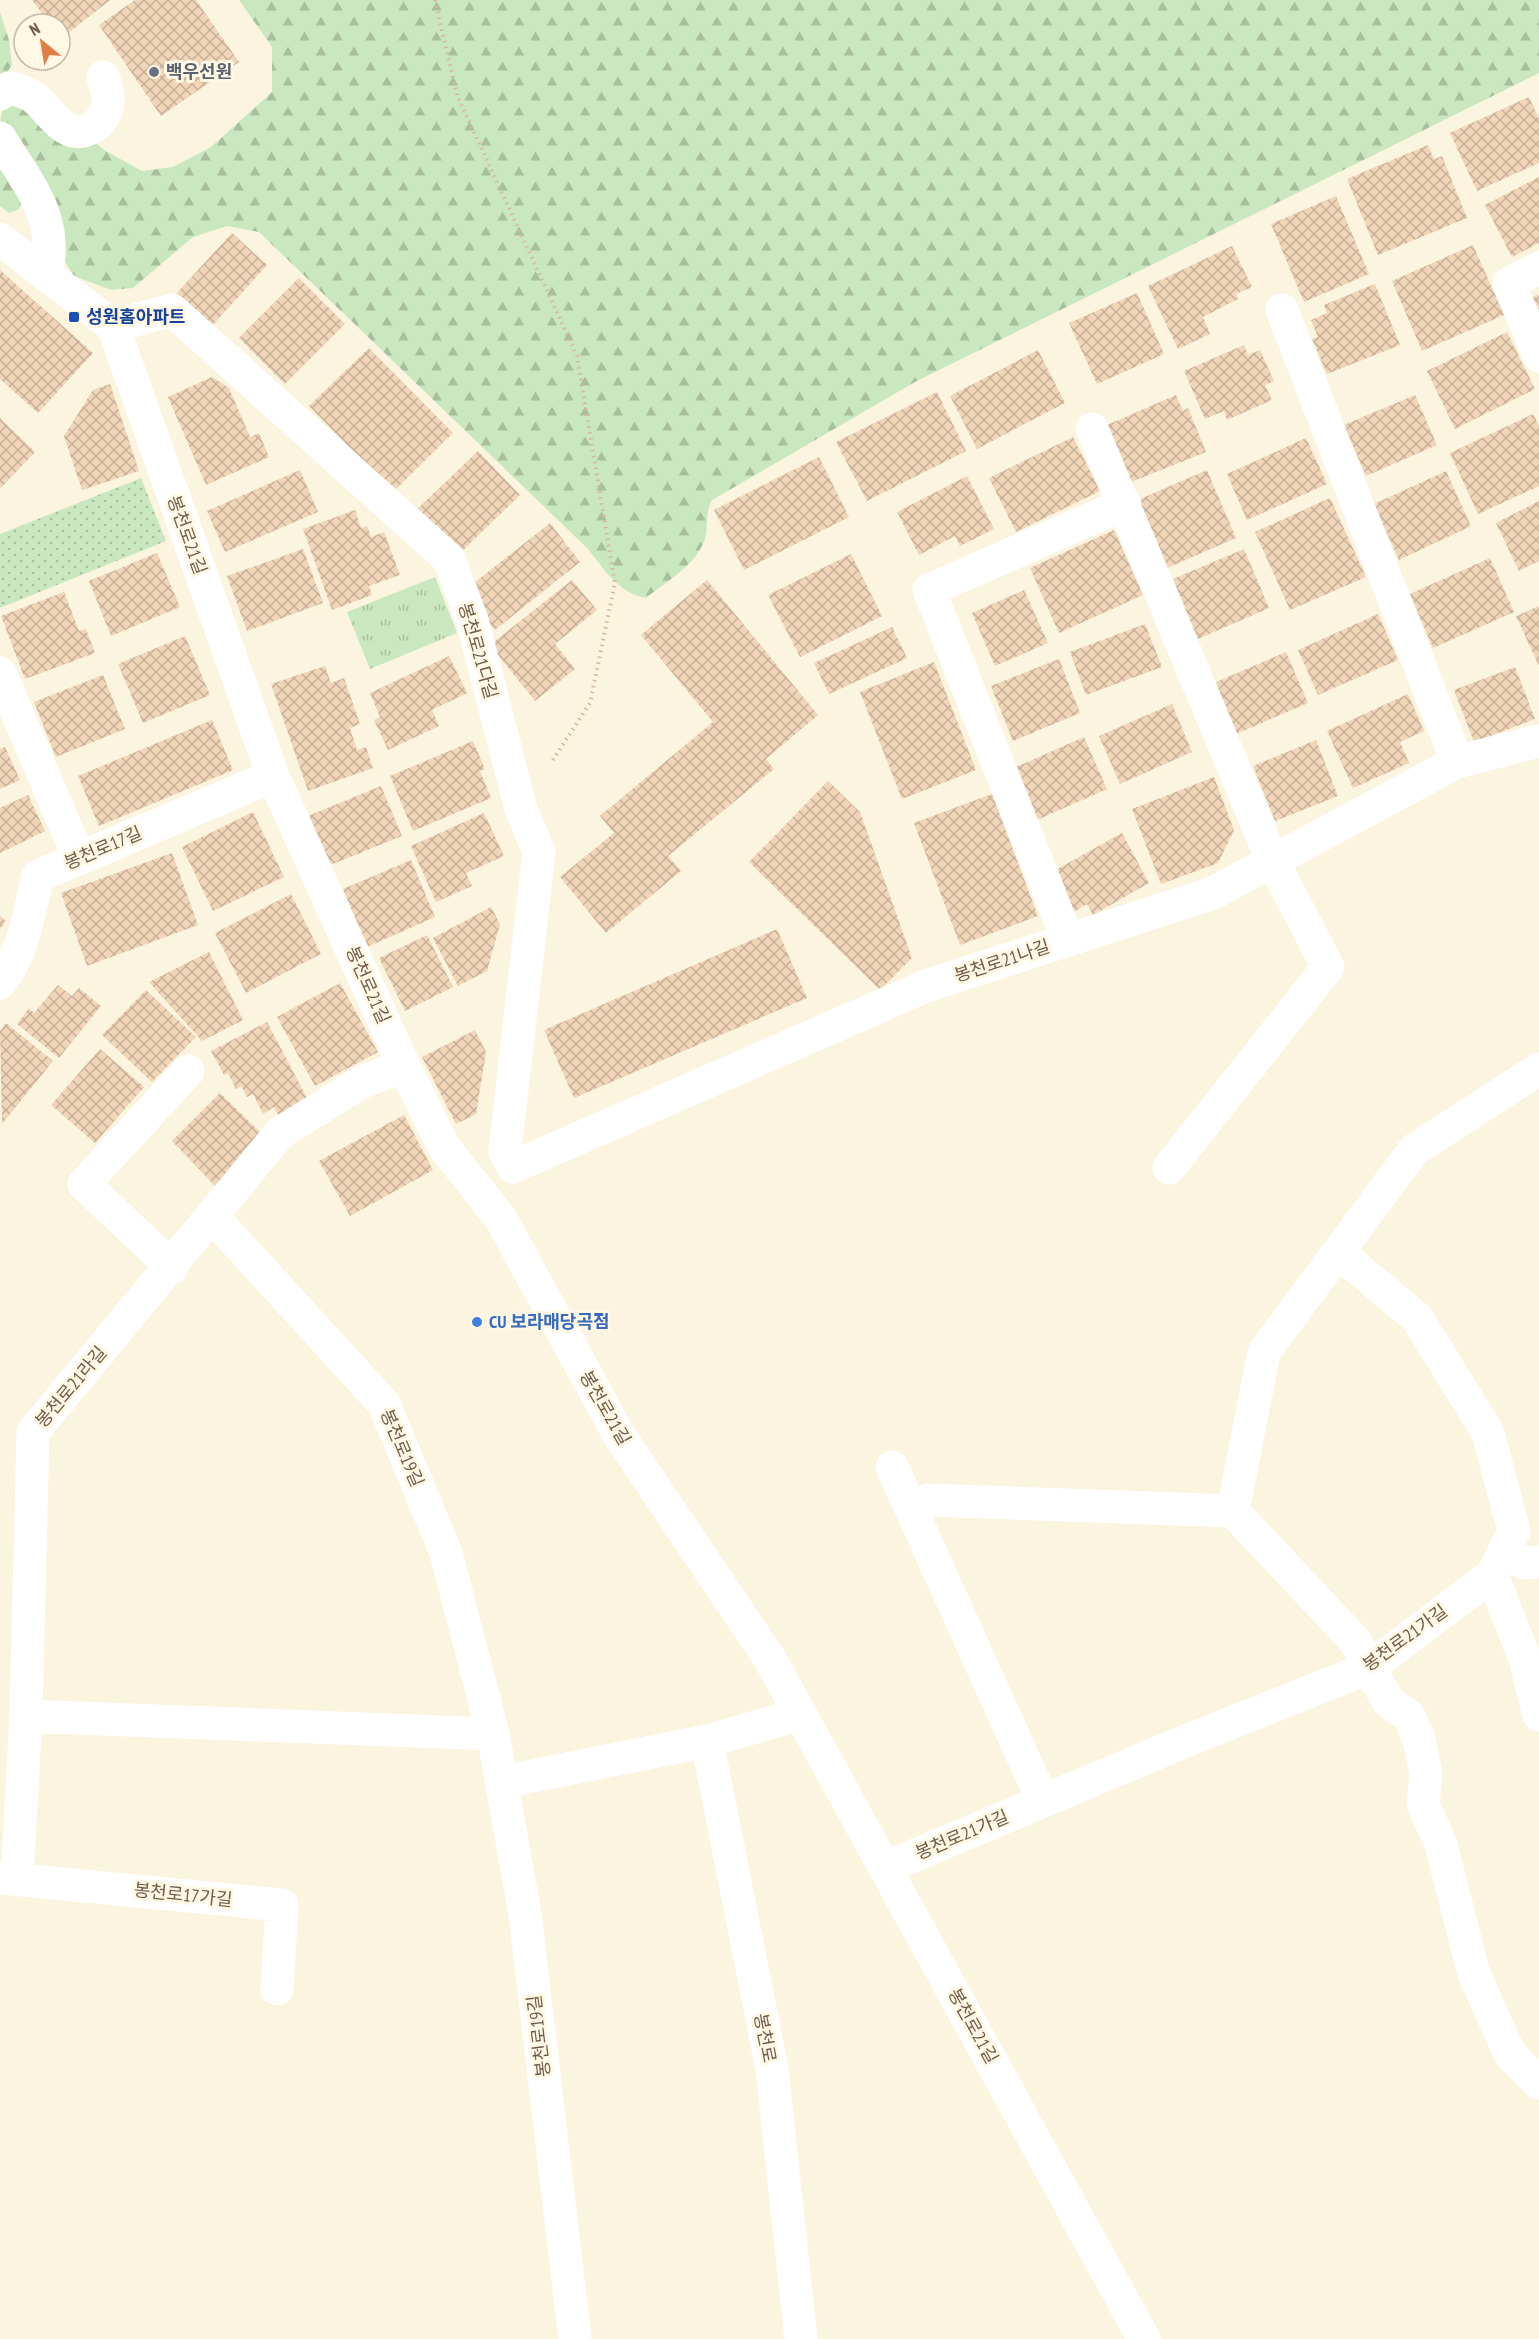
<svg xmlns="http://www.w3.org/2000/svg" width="1539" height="2339" font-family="'PT Sans Narrow','Noto Sans KR',sans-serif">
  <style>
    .grass { fill: url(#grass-tufts) }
    .forest { fill: url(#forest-firs) }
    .park { fill: url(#park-dots) }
    .building { fill: url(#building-cross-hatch) }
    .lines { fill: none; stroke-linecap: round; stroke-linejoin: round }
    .path { stroke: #d4b89c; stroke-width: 4; stroke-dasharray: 1.5 4.5; stroke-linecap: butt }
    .minor { stroke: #fff; stroke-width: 33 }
    .worship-dot { fill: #6b7280; stroke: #fff8e5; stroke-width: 2 }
    .transit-dot { fill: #1a4fb4; stroke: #fff8e5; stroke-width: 2 }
    .shop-dot { fill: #3f7fe0; stroke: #fff8e5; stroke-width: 2 }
    .labels { text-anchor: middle; stroke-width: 6; stroke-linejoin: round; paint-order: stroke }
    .worship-label { font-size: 18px; font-weight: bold; fill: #5b616d; stroke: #fff8e5; text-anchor: start }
    .transit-label { font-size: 18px; font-weight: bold; fill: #164399; stroke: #fff8e5; text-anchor: start }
    .street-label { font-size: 18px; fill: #705b48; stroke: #fff8e5 }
    .shop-label { font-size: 18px; font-weight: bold; fill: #366cbe; stroke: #fff8e5; text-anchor: start }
  </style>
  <defs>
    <pattern id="grass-tufts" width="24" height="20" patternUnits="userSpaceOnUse" patternTransform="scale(1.5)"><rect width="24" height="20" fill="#cae8bf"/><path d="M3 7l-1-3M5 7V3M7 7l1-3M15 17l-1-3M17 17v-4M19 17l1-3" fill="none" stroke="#a8bf9d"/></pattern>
    <pattern id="forest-firs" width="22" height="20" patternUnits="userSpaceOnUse" patternTransform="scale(1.5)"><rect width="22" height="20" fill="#cae8bf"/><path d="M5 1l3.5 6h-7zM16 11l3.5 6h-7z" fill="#a8bf9d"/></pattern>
    <pattern id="park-dots" width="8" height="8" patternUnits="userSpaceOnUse" patternTransform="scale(1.5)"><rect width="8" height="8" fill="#cae8bf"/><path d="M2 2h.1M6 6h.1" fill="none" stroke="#a8bf9d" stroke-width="1.8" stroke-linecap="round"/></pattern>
    <pattern id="building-cross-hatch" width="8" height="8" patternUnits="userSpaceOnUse" patternTransform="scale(1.5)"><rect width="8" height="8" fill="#f0d5b8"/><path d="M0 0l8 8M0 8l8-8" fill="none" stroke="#c7b098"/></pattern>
  </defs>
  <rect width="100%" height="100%" fill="#fbf4df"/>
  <!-- grass -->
  <path class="grass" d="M435,577L457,633L370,669L347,612Z"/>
  <!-- forest -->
  <path class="forest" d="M239,0H1539V73L915,382L712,500C704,515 709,529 704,542C693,567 667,581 646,598C618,593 605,570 588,549L259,232L227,226L193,237L133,288L111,290L74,276L60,254L0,122L3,109L14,102L94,141L104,150L142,171L173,167L211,147L272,92V47Z
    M0,12L9,40L12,65L0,82Z
    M0,154L23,198L19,209L9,213L0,206Z"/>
  <!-- park -->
  <path class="park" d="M141,478L166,541L0,608V534Z"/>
  <!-- building -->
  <path class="building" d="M32,0H110L62,38L60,24H50Z
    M135,0H196L239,62L161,116L99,25Z
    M1529,97L1539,119V163L1477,191L1450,133Z
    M1428,145L1434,159L1442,156L1467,218L1378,255L1347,179Z
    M1539,177V243L1512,257L1485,205Z
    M1336,196L1369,274L1304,302L1271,224Z
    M232,233L267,265L212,326L176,294Z
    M1473,245L1504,315L1422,351L1392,281Z
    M1232,246L1252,287L1236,294L1238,299L1203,317L1210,334L1178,349L1148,286Z
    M0,270L93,353L38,413L0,379Z
    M299,278L345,324L285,384L239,338Z
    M1375,284L1400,345L1327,374L1312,339L1318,337L1311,320L1327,313L1324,305Z
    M1137,293L1164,354L1097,384L1069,323Z
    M1539,294V310L1533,297Z
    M1507,332L1535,389L1455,429L1427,371Z
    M1244,345L1248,355L1260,350L1274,381L1265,385L1272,400L1227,420L1224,411L1205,419L1184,371Z
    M369,348L453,433L393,492L309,406Z
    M1038,350L1065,403L977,449L950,396Z
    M212,377L229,388L250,437L259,433L269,457L206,485L168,397Z
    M110,384L139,471L82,490L64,436L93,390Z
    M937,392L966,451L867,501L836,442Z
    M1176,395L1183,411L1188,408L1206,452L1131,482L1107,425Z
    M1415,395L1437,445L1366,476L1344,425Z
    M1533,414L1539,426V486L1478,514L1450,453Z
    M0,418L35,452L0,489Z
    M1073,437L1100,491L1016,532L989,478Z
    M1306,438L1327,484L1247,520L1227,474Z
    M478,451L520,495L457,556L414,512Z
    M819,457L849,517L744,570L714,510Z
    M300,470L318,512L225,552L207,511Z
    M1207,470L1236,538L1167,568L1138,500Z
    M1446,471L1471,526L1399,560L1374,504Z
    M967,476L994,529L960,546L955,536L919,555L897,512Z
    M1330,498L1366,577L1290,610L1255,532Z
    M1539,501V561L1519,571L1496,523Z
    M355,510L361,528L367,526L371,537L384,532L400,575L369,586L372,595L332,610L303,529Z
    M550,523L580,562L495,630L486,619L474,583Z
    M1114,530L1143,595L1059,633L1030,568Z
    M303,549L323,603L247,631L227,576Z
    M1244,549L1269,608L1198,639L1173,579Z
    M157,553L180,607L111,636L89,581Z
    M851,554L882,616L800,657L768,595Z
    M1490,558L1514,612L1433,648L1410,594Z
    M572,580L597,610L555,644L575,669L535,701L490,645Z
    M707,580L818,715L766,759L774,769L668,856L681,871L606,933L560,877L614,833L600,816L713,722L641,635Z
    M1024,590L1048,643L995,666L972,613Z
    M64,592L79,631L86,629L95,653L25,679L1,616Z
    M1539,606V666L1516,616Z
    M1378,614L1398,660L1318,695L1298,650Z
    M1145,624L1162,667L1086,695L1070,652Z
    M892,627L907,658L829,694L814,663Z
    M185,636L210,695L143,723L118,664Z
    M1286,652L1308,703L1236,734L1214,683Z
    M449,656L467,693L432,710L439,726L388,750L374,720L380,717L370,693Z
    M1059,659L1080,713L1013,741L991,686Z
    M934,662L976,770L902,799L860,692Z
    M325,666L331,683L344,678L360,724L350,728L357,750L366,747L373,768L308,791L271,684Z
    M1515,667L1535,719L1474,742L1454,690Z
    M103,675L125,729L56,757L34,702Z
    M1408,694L1424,731L1400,742L1409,763L1353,788L1327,731Z
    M1172,704L1192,752L1120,784L1099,736Z
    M212,720L233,770L99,826L78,776Z
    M1084,737L1107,789L1037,820L1014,768Z
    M1316,740L1338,796L1275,821L1253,766Z
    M473,741L485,769L480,771L491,798L413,831L390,776Z
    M5,747L20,780L0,789V749Z
    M1214,777L1234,830L1218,863L1161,884L1132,809Z
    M828,781L860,812L912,958L880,990L749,862Z
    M381,786L402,836L328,866L308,816Z
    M992,794L1038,916L960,945L914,823Z
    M28,795L45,831L0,853V808Z
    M253,812L284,877L213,911L182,847Z
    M484,813L504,856L466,873L472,886L436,902L411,846Z
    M1122,833L1149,883L1093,915L1087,904L1074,912L1052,872Z
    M172,853L198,925L87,966L61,893Z
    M411,860L435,917L367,947L343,889Z
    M291,894L321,954L246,993L215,933Z
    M491,907L500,924L487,971L458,986L433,938Z
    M0,916L6,921L0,929Z
    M777,929L807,998L574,1098L544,1030Z
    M427,935L453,987L405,1011L379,958Z
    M209,952L243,1020L202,1041L149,982Z
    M340,983L378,1052L315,1086L277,1017Z
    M58,985L72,996L79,988L101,1006L59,1058L17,1024L29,1008L34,1013Z
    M146,990L196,1037L152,1082L102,1035Z
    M267,1022L308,1100L278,1115L274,1107L263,1114L253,1094L247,1097L241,1086L236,1089L228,1073L224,1075L211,1051Z
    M6,1023L53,1061L2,1124L0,1031Z
    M475,1030L486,1052L476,1114L456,1124L422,1057Z
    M100,1049L144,1087L95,1143L51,1105Z
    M220,1093L266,1138L216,1187L172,1141Z
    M404,1115L433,1170L350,1216L319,1161Z"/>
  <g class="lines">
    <!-- path -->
    <path class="path" d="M435,0L457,95L577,356L615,583L590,703L551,763"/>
    <!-- minor -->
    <path class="minor" d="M0,94L9,88C18,89 24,92 32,96C50,108 63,141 89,129C94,127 97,125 100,121C112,106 109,94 103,77
      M0,138C28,184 60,218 46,275
      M0,239L113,326L273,776L404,1066L444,1147L501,1219L619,1435L770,1659L1144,2339
      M1539,268L1509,283L1539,356
      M1282,310L1457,762
      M113,326L172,310L449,559L472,620L521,809L539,852L505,1151L513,1167
      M1092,429L1273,862L1328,967L1169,1168
      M0,673L79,858
      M1068,940L929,590L1125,504
      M0,983C24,953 29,912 38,876L273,776
      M513,1167L926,986L1213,893L1457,762L1539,741
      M213,1217L384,1404L446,1553L493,1734L525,1914L575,2339
      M172,1267L84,1184L188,1071
      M892,1467L1043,1801
      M911,1509L928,1500L1233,1511L1355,1641L1388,1701L1409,1716L1419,1739L1426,1775L1423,1804L1441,1845L1474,1974L1510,2054L1539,2083
      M1233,1511L1264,1352L1414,1150L1539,1069
      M1503,1553L1525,1563L1539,1562
      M1492,1575L1525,1659L1539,1715
      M26,1716L493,1734
      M707,1741L772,2069L801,2339
      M502,1782L707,1741L801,1714
      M887,1867L1176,1745L1369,1668L1492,1575L1514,1531L1488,1433L1417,1318L1338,1252
      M0,1878L282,1905L277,1989
      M17,1878L26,1716L33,1432L280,1133L362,1082L404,1066"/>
  </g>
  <!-- markers -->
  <circle class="worship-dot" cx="154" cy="72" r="6"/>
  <rect class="transit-dot" x="68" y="311" width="12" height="12" rx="3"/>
  <circle class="shop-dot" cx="477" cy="1322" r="6"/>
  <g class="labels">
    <!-- worship labels -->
    <g class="worship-label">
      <text x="166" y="78">백우선원</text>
    </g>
    <!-- transit labels -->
    <g class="transit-label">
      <text x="86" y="323">성원홈아파트</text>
    </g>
    <!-- street labels -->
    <g class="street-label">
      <text transform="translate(187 535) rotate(70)" y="6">봉천로21길</text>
      <text transform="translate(478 651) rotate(74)" y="6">봉천로21다길</text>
      <text transform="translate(103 848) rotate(-23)" y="6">봉천로17길</text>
      <text transform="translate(1002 961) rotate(-18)" y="6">봉천로21나길</text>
      <text transform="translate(368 985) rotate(66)" y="6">봉천로21길</text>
      <text transform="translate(71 1387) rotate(-50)" y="6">봉천로21라길</text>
      <text transform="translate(605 1408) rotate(60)" y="6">봉천로21길</text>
      <text transform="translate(402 1448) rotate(67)" y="6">봉천로19길</text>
      <text transform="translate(1405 1638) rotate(-36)" y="6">봉천로21가길</text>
      <text transform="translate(962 1835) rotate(-23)" y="6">봉천로21가길</text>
      <text transform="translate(183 1895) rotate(6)" y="6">봉천로17가길</text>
      <text transform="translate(973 2026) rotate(61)" y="6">봉천로21길</text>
      <text transform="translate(539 2036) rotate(-97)" y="6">봉천로19길</text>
      <text transform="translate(765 2038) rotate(79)" y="6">봉천로</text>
    </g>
    <!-- shop labels -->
    <g class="shop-label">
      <text x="489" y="1328">CU 보라매당곡점</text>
    </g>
  </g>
  <!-- north arrow -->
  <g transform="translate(42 42) rotate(330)"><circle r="28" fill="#fff8e5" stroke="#c6b9a6" stroke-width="1.5"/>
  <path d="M0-4.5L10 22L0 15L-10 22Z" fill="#e37d46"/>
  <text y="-9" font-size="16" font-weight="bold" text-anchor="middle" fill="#705b48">N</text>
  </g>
</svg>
